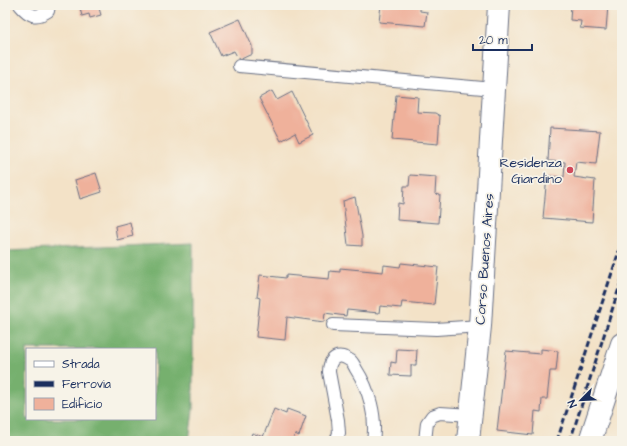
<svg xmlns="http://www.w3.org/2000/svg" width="627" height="446" font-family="'Architects Daughter',sans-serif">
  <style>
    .forest { fill: #76b06e; stroke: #487066; fill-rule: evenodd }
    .building { fill: #efb19b }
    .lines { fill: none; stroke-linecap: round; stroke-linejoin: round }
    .lane-casing { stroke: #676e83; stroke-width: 14 }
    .street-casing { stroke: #676e83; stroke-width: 24 }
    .lane { stroke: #fff; stroke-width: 12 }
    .street { stroke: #fff; stroke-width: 22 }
    .rail { stroke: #1b2f5e; stroke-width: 3; stroke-dasharray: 6 3; stroke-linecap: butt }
    .poi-dot { fill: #d1495b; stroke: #f7f3e8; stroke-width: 1.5 }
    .labels { text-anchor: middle; stroke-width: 3.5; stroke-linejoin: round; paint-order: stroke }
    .poi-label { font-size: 14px; fill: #1b2f5e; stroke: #f7f3e8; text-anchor: end }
    .street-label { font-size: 14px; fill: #1b2f5e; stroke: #f7f3e8 }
  </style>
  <rect width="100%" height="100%" fill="#f7f3e8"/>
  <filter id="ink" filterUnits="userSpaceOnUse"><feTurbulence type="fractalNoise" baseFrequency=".025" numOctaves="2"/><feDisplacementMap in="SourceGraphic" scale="8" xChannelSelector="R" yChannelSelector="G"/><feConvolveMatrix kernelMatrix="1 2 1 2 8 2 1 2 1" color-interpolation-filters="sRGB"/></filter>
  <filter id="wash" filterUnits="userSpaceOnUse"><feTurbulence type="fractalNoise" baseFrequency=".012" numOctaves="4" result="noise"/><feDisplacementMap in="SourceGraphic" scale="16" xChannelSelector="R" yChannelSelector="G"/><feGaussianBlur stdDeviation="0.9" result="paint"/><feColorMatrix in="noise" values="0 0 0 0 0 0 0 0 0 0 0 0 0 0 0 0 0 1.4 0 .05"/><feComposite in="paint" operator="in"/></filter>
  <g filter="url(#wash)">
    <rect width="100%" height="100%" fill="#f3e2c7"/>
    <!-- forest -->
    <path class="forest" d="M193,243V410L189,441H5V251ZM27,349H155V419H27Z"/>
    <g id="blocks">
      <!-- building -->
      <path class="building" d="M79,5H98L101,15L90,18L89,14L82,16Z
        M381,5H420V11L427,12L425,26L379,22Z
        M571,5H608L606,30L580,28L581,21L570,20Z
        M240,19L252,46V54L239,60L234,51L221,56L210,32Z
        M272,91L277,100L292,92L313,135L299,142L295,133L281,141L259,98Z
        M396,95L418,97L417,112L435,113L440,116L438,144L392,140Z
        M550,128L600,131L596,164L576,162L574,177L595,180L592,222L543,218L547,176L564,177L565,162L548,161Z
        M96,173L102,192L80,199L75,180Z
        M410,175L436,177L435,194L440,195L438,223L397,220L398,203L403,204L404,186H409Z
        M355,197L362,236V246L348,245L343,201Z
        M130,222L133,236L117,240L115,226Z
        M401,263L438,267L434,305L402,302L401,308L380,306L379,313L347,310L346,316L325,313L324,322L287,317L285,340L256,337L260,298L257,297L260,275L286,278V275L329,279L330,271L340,272V268L383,272L384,265L400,267Z
        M397,349L417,350L416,365H411V376L390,375L391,362L396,363Z
        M541,349L558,351L556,371H550L547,399H542L541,412L535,411L533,435L497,431L506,351L541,354Z
        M274,409L286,414L287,409L306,416L299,436L295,434L293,441H249L252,433L263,437Z"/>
    </g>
  </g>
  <g filter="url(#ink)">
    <use href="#blocks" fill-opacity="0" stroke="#676e83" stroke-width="1"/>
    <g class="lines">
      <!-- lane casing -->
      <g class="lane-casing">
        <path id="lane" d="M20,5C29,16 36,19 48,11L49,5
          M239,66L494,89
          M333,325L436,329L480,326
          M336,441L339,433L338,420L329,372C329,362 334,353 346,358C346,358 351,361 351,361C353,363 355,367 356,369C369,389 377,417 373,441
          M425,441L427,423L432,416L440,413L471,415"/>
      </g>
      <!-- street casing -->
      <g class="street-casing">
        <path id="street" d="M468,441L480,326L499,5
          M590,441L622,344"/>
      </g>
      <!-- lane -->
      <use href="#lane" class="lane"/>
      <!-- street -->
      <use href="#street" class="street"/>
      <!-- rail -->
      <path class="rail" d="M557,441L622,242
        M570,441L622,279"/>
    </g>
  </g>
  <!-- markers -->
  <circle class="poi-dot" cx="570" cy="170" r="4"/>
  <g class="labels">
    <!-- poi labels -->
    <g class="poi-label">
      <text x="562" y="167">Residenza<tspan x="562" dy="16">Giardino</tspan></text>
    </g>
    <!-- street labels -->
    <g class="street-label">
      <text transform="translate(484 259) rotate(-86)" y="5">Corso Buenos Aires</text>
    </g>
  </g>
  <!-- margin -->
  <rect width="627" height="446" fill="none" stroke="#f7f3e8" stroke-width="20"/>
  <!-- legend -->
  <rect x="26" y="348" width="130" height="72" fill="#f7f3e8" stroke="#9fa5b1"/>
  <rect x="34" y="361" width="20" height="6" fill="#ffffff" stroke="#9fa5b1"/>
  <text x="62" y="368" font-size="12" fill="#1b2f5e">Strada</text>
  <rect x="34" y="381" width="20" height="6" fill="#1b2f5e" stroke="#9fa5b1"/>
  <text x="62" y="388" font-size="12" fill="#1b2f5e">Ferrovia</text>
  <rect x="34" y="398" width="20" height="12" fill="#efb19b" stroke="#9fa5b1"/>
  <text x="62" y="408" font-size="12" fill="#1b2f5e">Edificio</text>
  <!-- north arrow -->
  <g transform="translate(581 400) rotate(246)" stroke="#f7f3e8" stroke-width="3" paint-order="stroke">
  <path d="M0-3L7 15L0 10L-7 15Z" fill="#1b2f5e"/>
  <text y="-6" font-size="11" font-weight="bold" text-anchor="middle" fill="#1b2f5e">N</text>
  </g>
  <!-- scale -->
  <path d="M473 44v6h59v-6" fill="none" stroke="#1b2f5e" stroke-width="2"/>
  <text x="479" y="44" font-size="12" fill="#1b2f5e" stroke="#f7f3e8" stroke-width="3" paint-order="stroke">20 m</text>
</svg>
